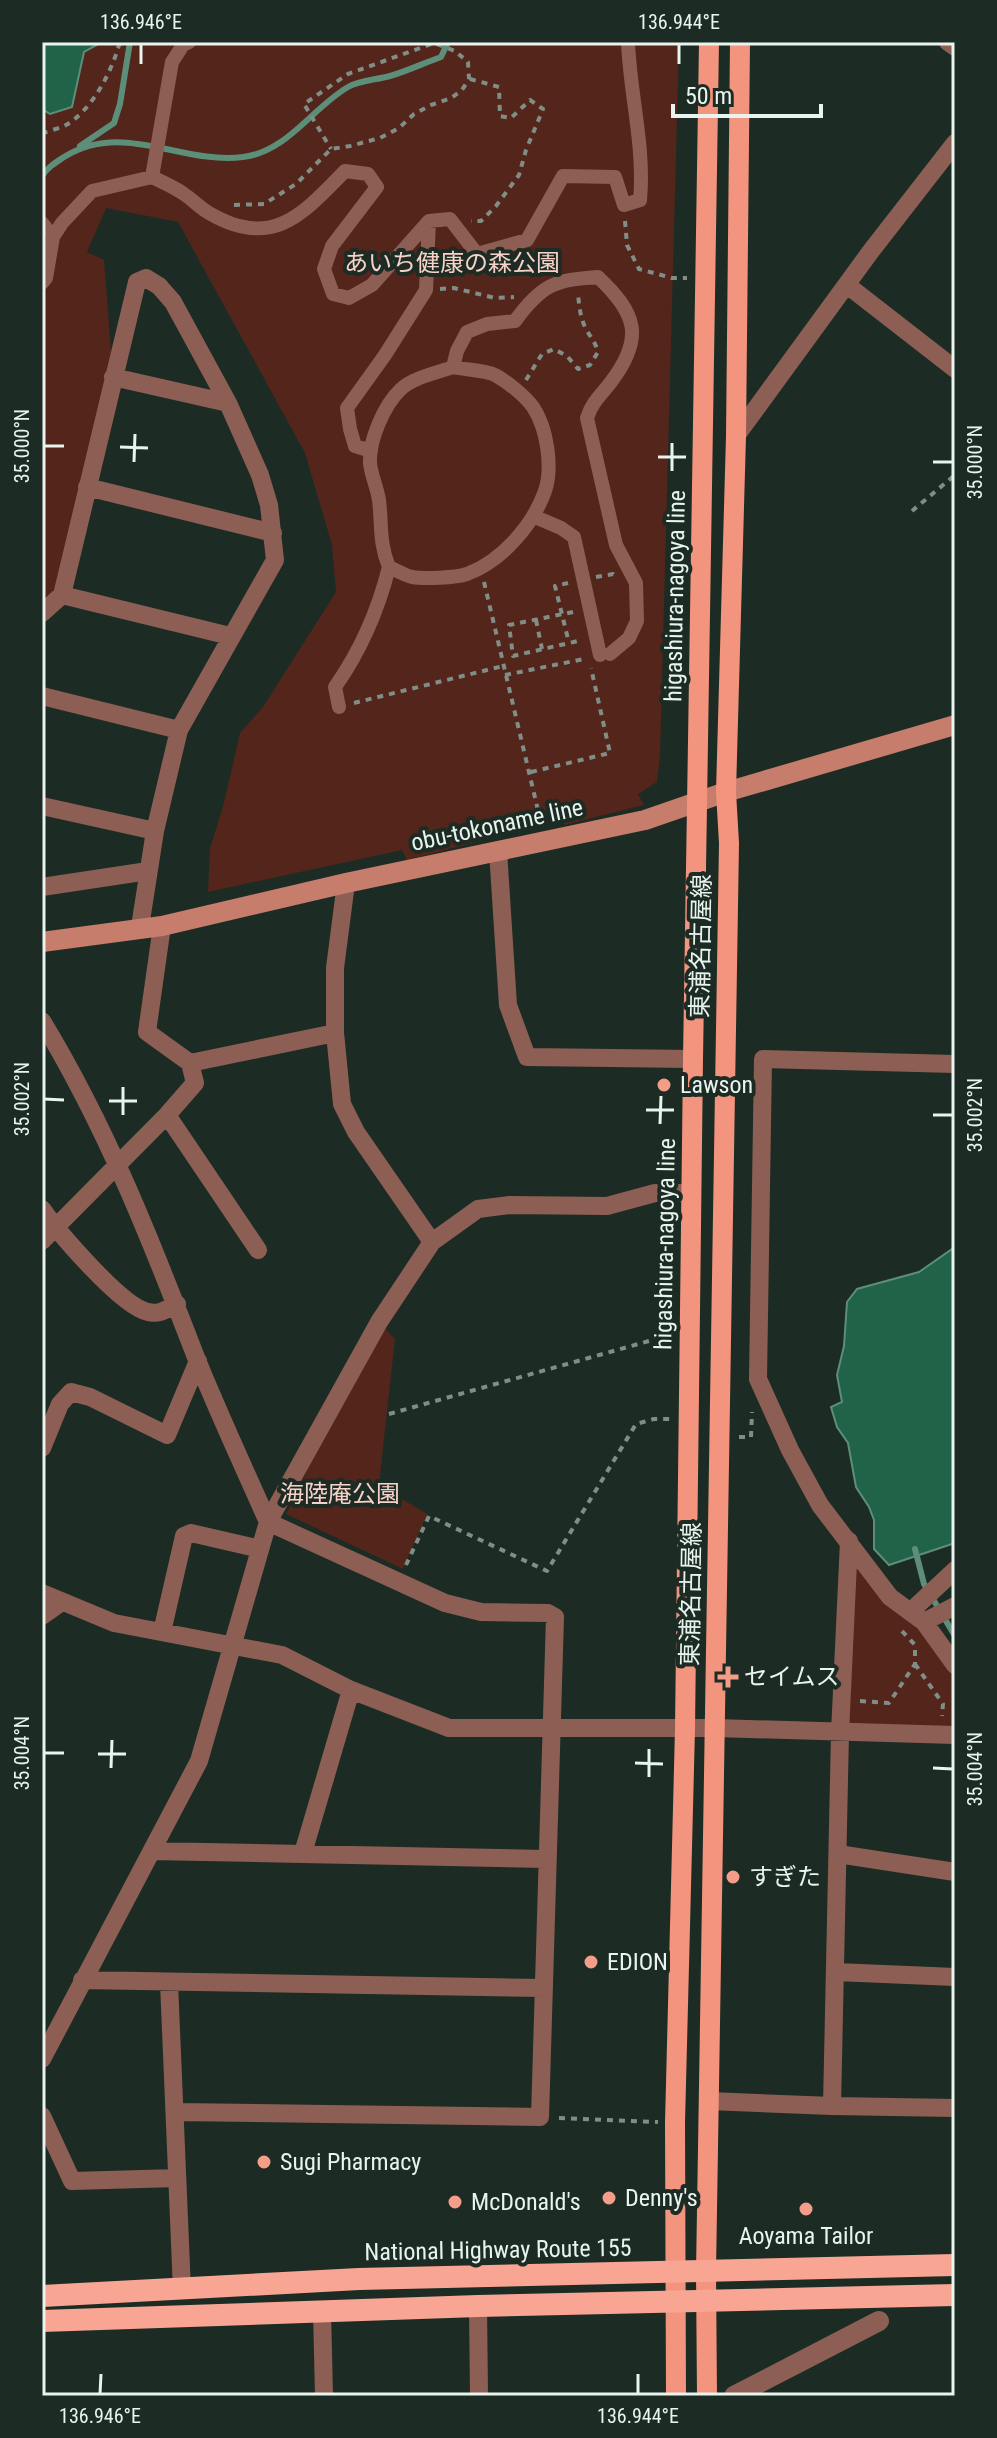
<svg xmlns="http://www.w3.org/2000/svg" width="997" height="2438" font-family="'Roboto Condensed','Noto Sans JP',sans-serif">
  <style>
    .green { fill: #53251b }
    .water { fill: #206348; stroke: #5c8e7a; stroke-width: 2 }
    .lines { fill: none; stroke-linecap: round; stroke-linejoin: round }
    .stream { stroke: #5c8e7a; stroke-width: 6 }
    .path { stroke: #808e87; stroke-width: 4; stroke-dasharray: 6 6; stroke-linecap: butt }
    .pedestrian { stroke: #8d5f54; stroke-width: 14 }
    .minor { stroke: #8d5f54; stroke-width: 18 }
    .tertiary { stroke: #8d5f54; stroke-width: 20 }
    .secondary { stroke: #c77d6c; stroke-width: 20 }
    .primary { stroke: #f3947e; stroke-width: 20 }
    .trunk { stroke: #f8a693; stroke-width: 22 }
    .ticks { fill: none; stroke: #e9f4ee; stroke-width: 3 }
    .poi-dot { fill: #f49e89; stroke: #1c2c24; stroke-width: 3 }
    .labels { text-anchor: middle; stroke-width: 8; stroke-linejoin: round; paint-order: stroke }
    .park-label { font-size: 24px; fill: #f7d2c8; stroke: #1c2c24 }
    .street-label { font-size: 24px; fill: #e9f4ee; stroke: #1c2c24 }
    .poi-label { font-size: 24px; fill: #e9f4ee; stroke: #1c2c24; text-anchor: start }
    .neatline { fill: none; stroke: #e9f4ee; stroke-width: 3 }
    .ticks-label { font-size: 20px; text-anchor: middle; fill: #e9f4ee }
  </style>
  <rect width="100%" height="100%" fill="#1c2c24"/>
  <!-- green -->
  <path class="green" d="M42,42H679L660,755L657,782L638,794L644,805L564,825L561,816L513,826L514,832L407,860L402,850L208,892L210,848L223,807L240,733L263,707L336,592L332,545L305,453L178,222L106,208L87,252L104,260L113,377L62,595L42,613Z
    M379,1322L395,1339L379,1485L427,1514L403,1569L286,1514Z
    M849,1541L955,1665V1739L840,1733Z"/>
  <!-- water -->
  <path class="water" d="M42,42H102L84,52L72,107L50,114L42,109Z
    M955,1247V1543L889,1565L874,1549V1520L869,1507L856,1487L848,1443L837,1427L831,1407L842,1402L837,1375L844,1346L847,1302L857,1289L919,1272Z"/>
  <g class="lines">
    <!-- stream -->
    <path class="stream" d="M80,146L114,123L120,104L130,42
      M42,176C48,167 55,163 64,157C123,120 181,165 243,157C287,152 312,108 348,87C360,80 376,80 390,76C407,71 424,63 441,57L448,42
      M915,1549L924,1584L955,1636"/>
    <!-- path -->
    <path class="path" d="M470,79L499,87L500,116L511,118L530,100L543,109L526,150L519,175L496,206L481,221H471
      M42,134C49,130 59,129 66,125C92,110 111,73 119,45L124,42
      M234,205L264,204L296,184L331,149L350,146L380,138L399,128L414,114L431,105L451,98L462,90L469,79L468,62L455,51L434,43L348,74L304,104L331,149
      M625,221L627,245L639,269L672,278H687
      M443,275L460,260
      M440,289L454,288L495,298L514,297
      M526,380L542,354L554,349L567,356L578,369L590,365L598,352C595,341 590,337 585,327C580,316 579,305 578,293
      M912,511L955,475
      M596,577L613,574L614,575
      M484,582L541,823
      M568,583L555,586L569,643
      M573,612L509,625L513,656L582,640
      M536,620L542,649
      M505,675L584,659
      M354,703L503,666
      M531,772L610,753L591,668
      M389,1414L656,1339H672
      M739,1437H751L752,1412
      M406,1565L429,1516L547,1571L636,1424L654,1419H670
      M915,1664L943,1704L942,1716
      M860,1701L889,1703L915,1664V1645L901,1630
      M559,2118L658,2122"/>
    <!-- pedestrian -->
    <path class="pedestrian" d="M152,177L172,62L183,45L189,42
      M42,223L53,237L46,278L42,283
      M53,237L62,223L92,191L152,177C162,182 174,187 184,194C193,200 200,208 209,213C272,250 302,215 345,171L368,174L377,187L332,246L324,269L333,294L349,298L372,285L429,221L450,219L477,254L527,240L563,176L615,177L624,205L640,200C645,147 630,95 628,42
      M453,367C466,370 484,370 495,375C508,382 525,396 533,407C547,428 553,467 545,491C533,525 502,561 467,574C455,578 424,579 412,577C404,575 396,570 389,567C379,543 382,525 379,500C377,487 371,475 370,463C369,440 384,405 401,389C414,377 437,373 453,367Z
      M453,367L457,351L467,332L487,324L515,321C542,284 555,280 598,277C636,313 645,337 611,382C601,395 592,402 587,418L616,545L636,583L637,621L629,638L610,654
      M371,451L355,446L350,429L347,408L385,355L426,290L429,221
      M533,516L561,528L574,537L600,655
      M339,707L335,687C361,650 378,611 389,567"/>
    <!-- minor -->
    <path class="minor" d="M948,42L955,47
      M847,285L955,369
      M113,377L228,403
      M736,436L871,251L955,143
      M87,487L273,533
      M62,595L230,636
      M42,613L62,595L137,282L146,278L159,286L173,302L228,403L260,475L269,505L275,560L179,730L155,831L140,927
      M42,696L179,730
      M42,806L155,831
      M498,851L508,1005L527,1057L693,1059
      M346,883L335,968V1033L342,1104L356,1132L432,1242
      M42,887L148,871
      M162,926L147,1032L190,1063L335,1033
      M42,1021C107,1128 152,1243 197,1360C219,1414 244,1468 268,1522L445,1603L481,1612L548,1613L555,1617L540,2117L176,2112
      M955,1064L763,1059L758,1379L790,1450L820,1505L890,1597L924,1622L955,1665
      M167,1115L258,1250
      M42,1209C58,1232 122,1307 148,1312C159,1315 167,1309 177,1304
      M42,1241L167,1115L195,1083L190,1063
      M42,1448L60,1404L71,1392L90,1397L167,1435L198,1361
      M42,1593L114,1623L282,1655L351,1690L449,1728H715L955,1735
      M910,1612L955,1570
      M42,1616L62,1602
      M924,1622L955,1606
      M162,1632L184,1536L191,1533L260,1549
      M152,1851L547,1859
      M303,1853L351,1690
      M838,1854L955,1872
      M836,1972L955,1977
      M82,1980L544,1988
      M169,1983L182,2290
      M42,2059L199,1761L268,1522L379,1322L432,1242L478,1209L510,1205L607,1206L655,1193H691
      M709,2101L832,2106L955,2108
      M832,2106L840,1733L849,1541
      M42,2116L72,2181L177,2178
      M478,2306L479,2396
      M322,2310L324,2396"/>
    <!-- tertiary -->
    <path class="tertiary" d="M734,2396L879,2321"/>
    <!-- secondary -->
    <path class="secondary" d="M42,942L162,926L346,883L645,820L726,792L955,725"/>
    <!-- primary -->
    <path class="primary" d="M676,2396L675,2123L685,1729L693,1059L709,42
      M707,2396L706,2272L729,843L726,792L736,436L740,42"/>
    <!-- trunk -->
    <path class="trunk" d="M42,2296L359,2279L955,2265
      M42,2321L478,2306L955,2295"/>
  </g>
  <!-- ticks -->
  <path class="ticks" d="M141,64V44M679,64V44M44,446H64M120,447L148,448M658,457H686M134,462L135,434M933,462H953M672,471V443M44,1099L64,1100M109,1101H137M646,1110H674M123,1115V1087M933,1115H953M660,1124L661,1096M44,1753H64M98,1754H126M635,1763L663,1764M111,1768L112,1740M933,1768L953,1769M649,1777V1749M100,2394L101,2374M638,2394V2374"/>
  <!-- markers -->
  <g class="poi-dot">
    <circle cx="664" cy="1085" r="8"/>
    <path d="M724 1665h8v8h8v8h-8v8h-8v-8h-8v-8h8z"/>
    <circle cx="733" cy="1877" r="8"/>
    <circle cx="591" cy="1962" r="8"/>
    <circle cx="264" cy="2162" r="8"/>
    <circle cx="609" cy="2198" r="8"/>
    <circle cx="455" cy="2202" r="8"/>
    <circle cx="806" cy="2209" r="8"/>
  </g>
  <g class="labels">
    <!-- park labels -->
    <g class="park-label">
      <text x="452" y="271">あいち健康の森公園</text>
      <text x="340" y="1502">海陸庵公園</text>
    </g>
    <!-- street labels -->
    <g class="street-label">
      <text transform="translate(675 596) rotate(-89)" y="8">higashiura-nagoya line</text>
      <text transform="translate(497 825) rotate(-12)" y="8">obu-tokoname line</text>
      <text transform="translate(701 946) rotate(-89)" y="8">東浦名古屋線</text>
      <text transform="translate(665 1244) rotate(-89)" y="8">higashiura-nagoya line</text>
      <text transform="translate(691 1594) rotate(-89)" y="8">東浦名古屋線</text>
      <text transform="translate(498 2250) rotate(-1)" y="8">National Highway Route 155</text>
    </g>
    <!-- poi labels -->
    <g class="poi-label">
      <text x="680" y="1093">Lawson</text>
      <text x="744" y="1685">セイムス</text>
      <text x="749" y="1885">すぎた</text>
      <text x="607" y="1970">EDION</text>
      <text x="280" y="2170">Sugi Pharmacy</text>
      <text x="625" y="2206">Denny's</text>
      <text x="471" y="2210">McDonald's</text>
      <text x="806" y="2244" text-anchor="middle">Aoyama Tailor</text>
    </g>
  </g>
  <!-- border -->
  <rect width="997" height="2438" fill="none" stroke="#1c2c24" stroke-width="88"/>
  <!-- scale -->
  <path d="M673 104v12h148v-12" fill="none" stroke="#e9f4ee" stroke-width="4"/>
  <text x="685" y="104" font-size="24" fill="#e9f4ee" stroke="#1c2c24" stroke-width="6" paint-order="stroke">50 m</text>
  <rect x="44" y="44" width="909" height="2350" class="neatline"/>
  <g class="ticks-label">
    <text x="141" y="29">136.946°E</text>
    <text x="679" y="29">136.944°E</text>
    <text transform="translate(22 446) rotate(-90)" y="7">35.000°N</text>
    <text transform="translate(975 462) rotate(-90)" y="7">35.000°N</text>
    <text transform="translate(22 1099) rotate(-90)" y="7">35.002°N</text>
    <text transform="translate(975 1115) rotate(-90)" y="7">35.002°N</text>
    <text transform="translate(22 1753) rotate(-90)" y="7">35.004°N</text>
    <text transform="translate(975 1769) rotate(-90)" y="7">35.004°N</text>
    <text x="100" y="2423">136.946°E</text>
    <text x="638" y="2423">136.944°E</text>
  </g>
</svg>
